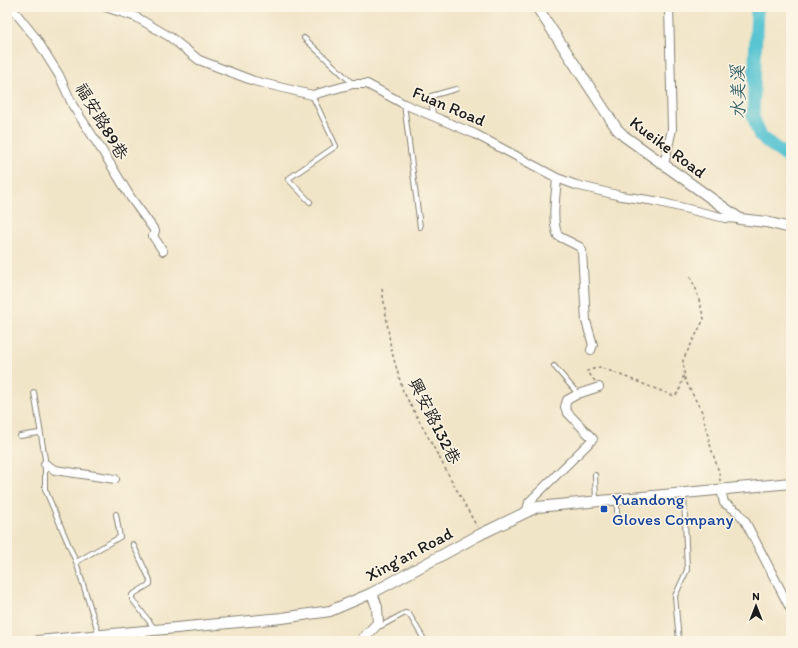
<svg xmlns="http://www.w3.org/2000/svg" width="798" height="648" font-family="Itim,'LXGW WenKai TC',sans-serif">
  <style>
    .lines { fill: none; stroke-linecap: round; stroke-linejoin: round }
    .river { stroke: #59c4d2; stroke-width: 13 }
    .service-casing { stroke: #868072; stroke-width: 6 }
    .minor-casing { stroke: #868072; stroke-width: 10 }
    .tertiary-casing { stroke: #868072; stroke-width: 12 }
    .path { stroke: #868072; stroke-width: 1.5; stroke-dasharray: 3 3; stroke-linecap: butt }
    .service { stroke: #fff; stroke-width: 4 }
    .minor { stroke: #fff; stroke-width: 8 }
    .tertiary { stroke: #fff; stroke-width: 10 }
    .transit-dot { fill: #1a4fb4; stroke: #fcf5e5; stroke-width: 1.5 }
    .labels { text-anchor: middle; stroke-width: 3; stroke-linejoin: round; paint-order: stroke }
    .street-label { font-size: 17px; fill: #1c1c1c; stroke: #fcf5e5 }
    .transit-label { font-size: 17px; fill: #164399; stroke: #fcf5e5; text-anchor: start }
    .water-label { font-size: 18px; font-style: italic; fill: #345f65; stroke: #fcf5e5 }
  </style>
  <rect width="100%" height="100%" fill="#fcf5e5"/>
  <filter id="ink" filterUnits="userSpaceOnUse"><feTurbulence type="fractalNoise" baseFrequency=".025" numOctaves="2"/><feDisplacementMap in="SourceGraphic" scale="8" xChannelSelector="R" yChannelSelector="G"/><feConvolveMatrix kernelMatrix="1 2 1 2 8 2 1 2 1" color-interpolation-filters="sRGB"/></filter>
  <filter id="wash" filterUnits="userSpaceOnUse"><feTurbulence type="fractalNoise" baseFrequency=".012" numOctaves="4" result="noise"/><feDisplacementMap in="SourceGraphic" scale="16" xChannelSelector="R" yChannelSelector="G"/><feGaussianBlur stdDeviation="0.9" result="paint"/><feColorMatrix in="noise" values="0 0 0 0 0 0 0 0 0 0 0 0 0 0 0 0 0 1.4 0 .05"/><feComposite in="paint" operator="in"/></filter>
  <g filter="url(#wash)">
    <rect width="100%" height="100%" fill="#f1e5c8"/>
    <g class="lines">
      <!-- river -->
      <path class="river" d="M757,7L753,116L760,136L791,160"/>
    </g>
  </g>
  <g filter="url(#ink)">
    <g class="lines">
      <!-- service casing -->
      <g class="service-casing">
        <path id="service" d="M304,38L353,84
          M404,104L420,227
          M433,116L431,96L456,89
          M310,202L288,179L336,146L312,95
          M554,366L578,394
          M34,392L45,459V489L76,562L101,641
          M20,436L39,433
          M595,475L596,500
          M617,501V521
          M133,544L150,580V584L132,595V599L155,629
          M76,562L120,537L116,514
          M378,623L381,626L405,613L409,614L425,641
          M679,641L675,596L687,570L684,495"/>
      </g>
      <!-- minor casing -->
      <g class="minor-casing">
        <path id="minor" d="M11,7L35,37L59,75L73,106L103,152L131,198L155,231L153,236L163,251
          M105,7L136,17L170,37L199,60L254,81L312,95L353,84H367L404,104L475,134L557,178L576,185L621,196L655,201L725,218L740,219
          M664,165L672,129L669,7
          M557,178C556,196 551,219 558,236L580,247L582,251L586,321L593,345L591,350
          M45,464L55,470L115,479
          M721,489L724,503L738,512L745,521L791,610
          M527,511L529,502L593,439L567,412L565,407L567,400L578,394L599,387"/>
      </g>
      <!-- tertiary casing -->
      <g class="tertiary-casing">
        <path id="tertiary" d="M537,7L617,129L624,136L740,219L766,222L791,228
          M38,641L282,618L330,611L372,593L481,534L537,507L791,483
          M361,641L378,623L377,607L372,593"/>
      </g>
      <!-- path -->
      <path class="path" d="M690,277L696,289L704,319L683,360L685,380L702,412L711,448L719,472L720,481
        M382,289L391,349L403,391L477,527
        M595,381L587,371L600,367L674,396L679,392L684,374"/>
      <!-- service -->
      <use href="#service" class="service"/>
      <!-- minor -->
      <use href="#minor" class="minor"/>
      <!-- tertiary -->
      <use href="#tertiary" class="tertiary"/>
    </g>
  </g>
  <!-- markers -->
  <rect class="transit-dot" x="600" y="505" width="8" height="8" rx="2"/>
  <g class="labels">
    <!-- street labels -->
    <g class="street-label">
      <text transform="translate(449 106) rotate(23)" y="6">Fuan Road</text>
      <text transform="translate(102 121) rotate(59)" y="6">福安路89巷</text>
      <text transform="translate(668 147) rotate(37)" y="6">Kueike Road</text>
      <text transform="translate(435 421) rotate(63)" y="6">興安路132巷</text>
      <text transform="translate(409 554) rotate(-28)" y="6">Xing’an Road</text>
    </g>
    <!-- transit labels -->
    <g class="transit-label">
      <text x="612" y="505">Yuandong<tspan x="612" dy="20">Gloves Company</tspan></text>
    </g>
    <!-- water labels -->
    <g class="water-label">
      <text transform="translate(738 92) rotate(-91)" y="6">水美溪</text>
    </g>
  </g>
  <!-- margin -->
  <rect width="798" height="648" fill="none" stroke="#fcf5e5" stroke-width="24"/>
  <!-- north arrow -->
  <g transform="translate(756 606)" stroke="#fcf5e5" stroke-width="3" paint-order="stroke">
  <path d="M0-3L7 15L0 10L-7 15Z" fill="#1c1c1c"/>
  <text y="-6" font-size="11" font-weight="bold" text-anchor="middle" fill="#1c1c1c">N</text>
  </g>
</svg>
